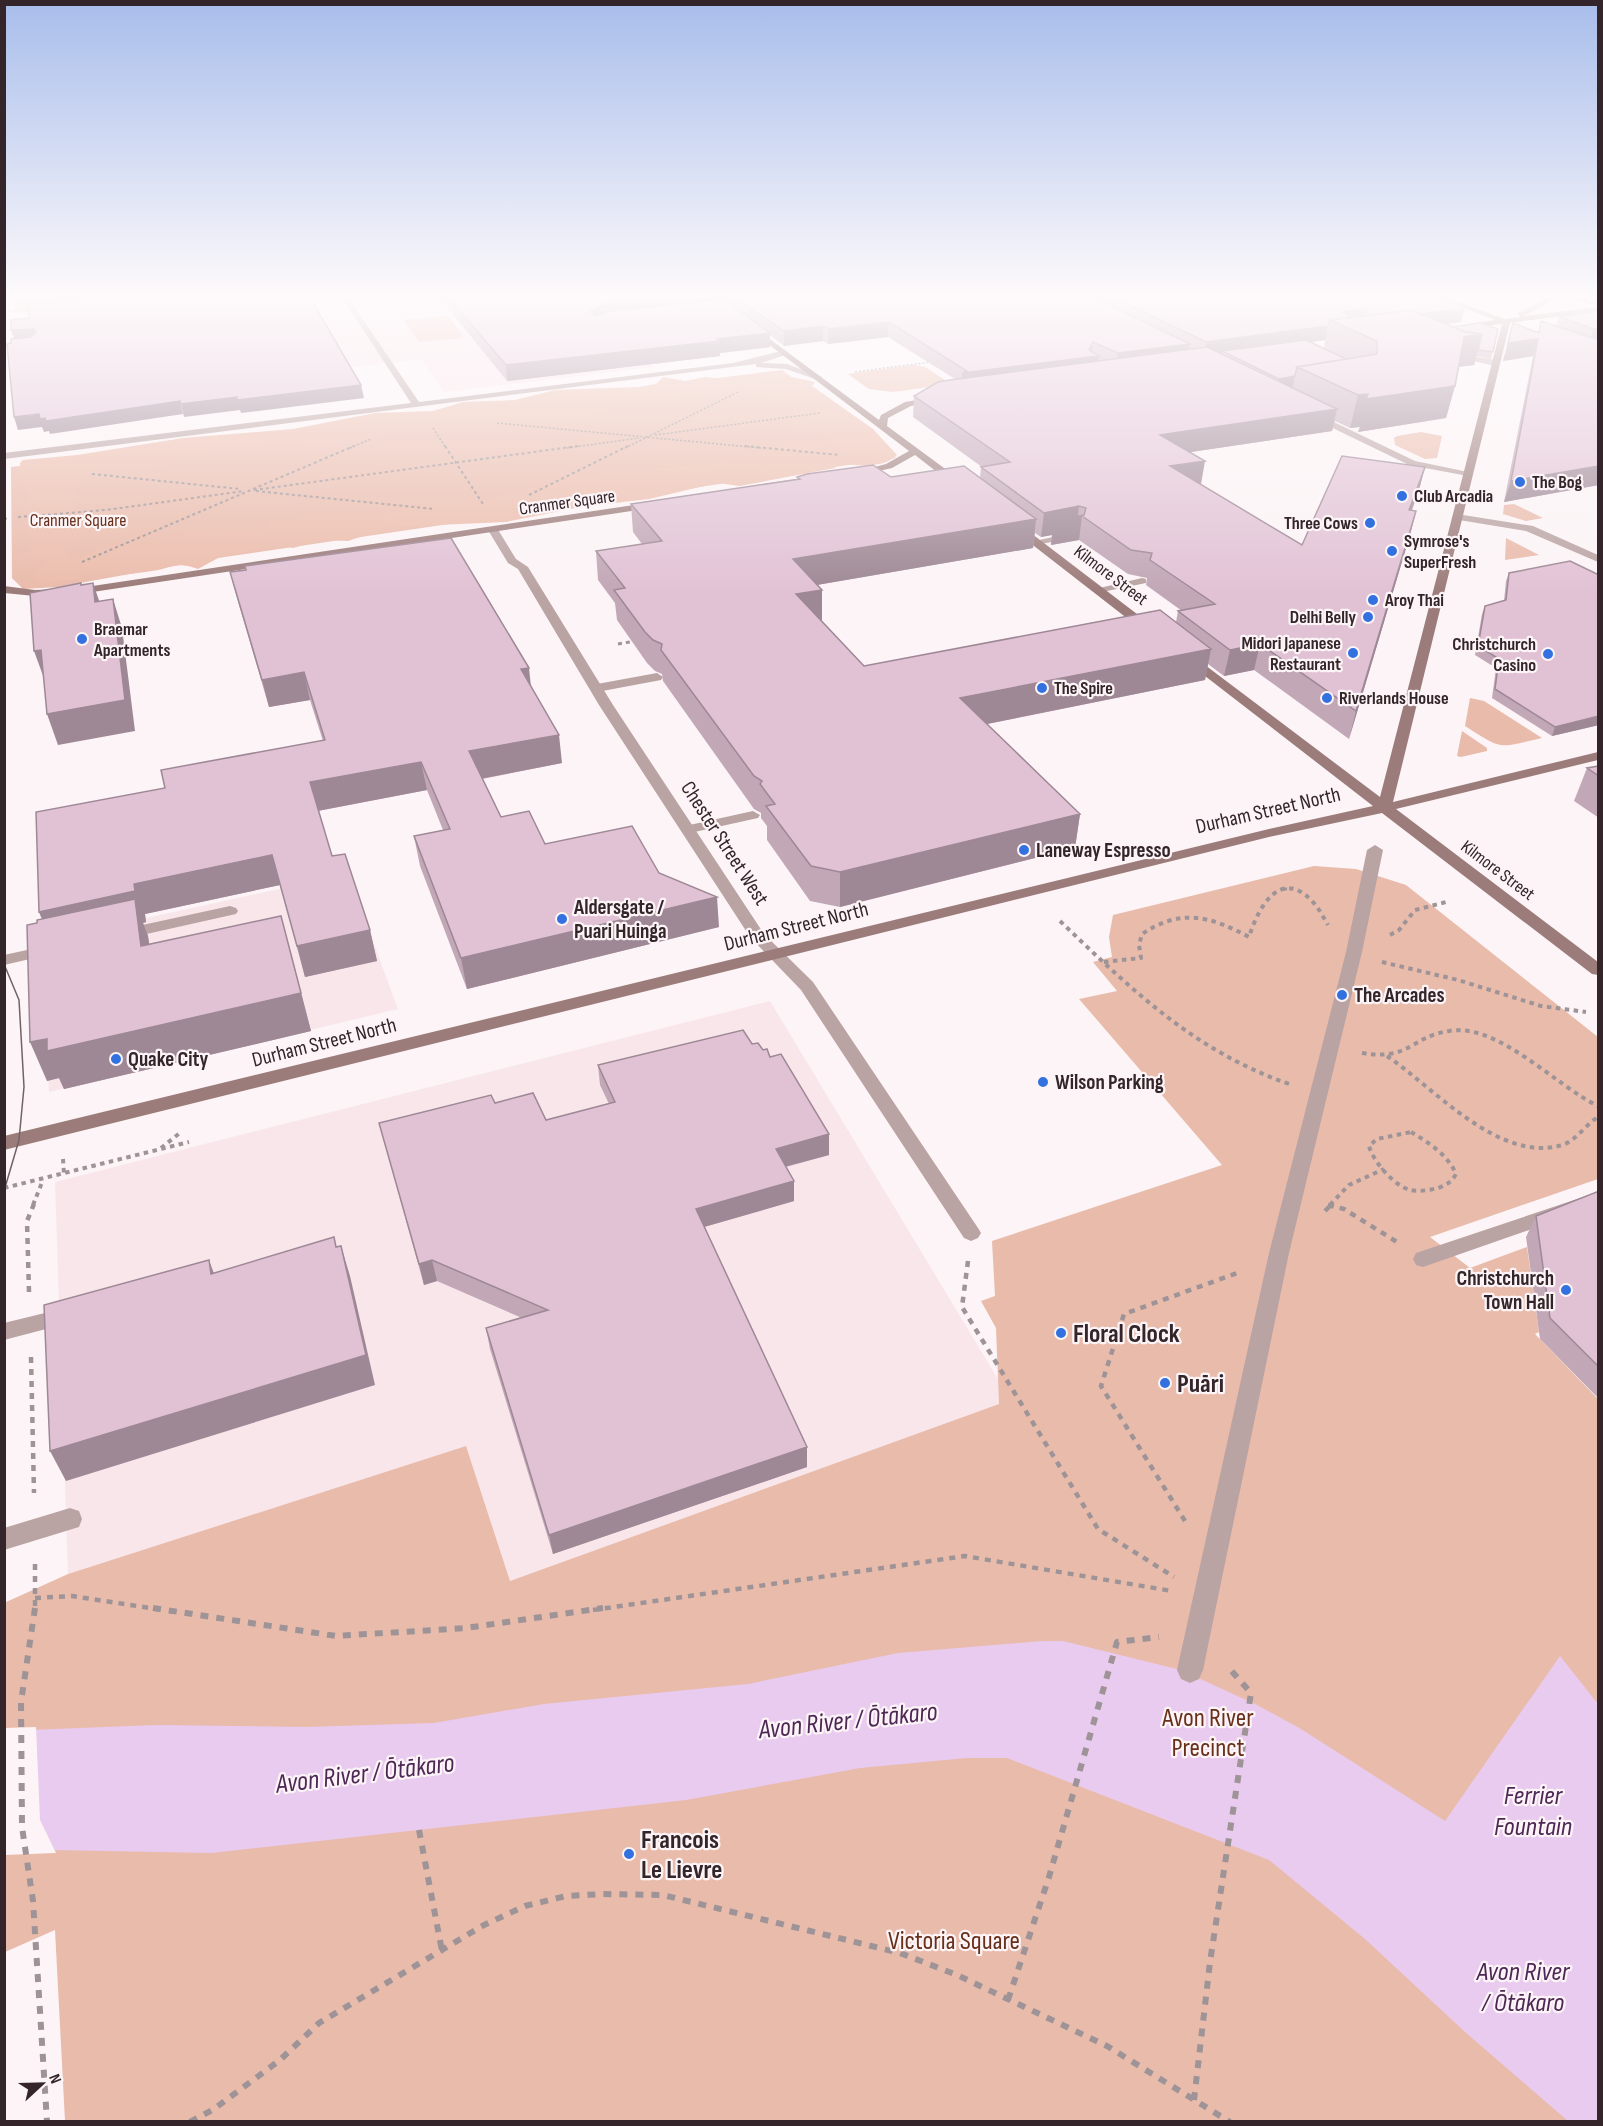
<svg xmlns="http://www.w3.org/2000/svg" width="1603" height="2126" font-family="'Sofia Sans Condensed',sans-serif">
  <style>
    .built { fill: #f9e6eb }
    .green { fill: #e9bbab }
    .forest { fill: #ebbcab; fill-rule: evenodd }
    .water { fill: #e9cbf0 }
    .pier { fill: #fcf4f6 }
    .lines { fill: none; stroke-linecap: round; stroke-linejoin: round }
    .path-far5 { stroke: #9e9497; stroke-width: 1.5; stroke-dasharray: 2 2; stroke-linecap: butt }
    .path-far4 { stroke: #9e9497; stroke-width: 2; stroke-dasharray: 3 3; stroke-linecap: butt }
    .path-far3 { stroke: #9e9497; stroke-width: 3; stroke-dasharray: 4 4; stroke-linecap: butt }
    .path-far2 { stroke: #9e9497; stroke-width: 4; stroke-dasharray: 4.5 4.5; stroke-linecap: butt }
    .path-far1 { stroke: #9e9497; stroke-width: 4.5; stroke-dasharray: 6 6; stroke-linecap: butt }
    .path { stroke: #9e9497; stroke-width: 6; stroke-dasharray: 8 8; stroke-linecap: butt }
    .lane { fill: #baa3a3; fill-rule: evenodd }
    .street { fill: #baa3a3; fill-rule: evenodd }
    .secondary { fill: #9c7c7b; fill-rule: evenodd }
    .tram { stroke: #6f6367; stroke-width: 1.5 }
    .wall { fill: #c2a7b7; fill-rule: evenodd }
    .shaded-wall { fill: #9e8895 }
    .building { fill: #e1c2d5; stroke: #9e8895; stroke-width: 1.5 }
    .poi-dot { fill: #3271df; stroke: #fcf4f6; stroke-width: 2 }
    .labels { text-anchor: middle; stroke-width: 4.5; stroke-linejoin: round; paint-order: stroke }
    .far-poi-label { font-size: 18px; font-weight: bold; fill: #332529; stroke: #fcf4f6; text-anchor: start }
    .far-street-label { font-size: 18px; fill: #332529; stroke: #fcf4f6 }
    .far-park-label { font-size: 18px; fill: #682f1a; stroke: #fcf4f6 }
    .street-label { font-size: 21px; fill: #332529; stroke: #fcf4f6 }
    .poi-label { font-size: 21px; font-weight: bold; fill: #332529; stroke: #fcf4f6; text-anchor: start }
    .near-poi-label { font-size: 26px; font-weight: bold; fill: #332529; stroke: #fcf4f6; text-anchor: start }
    .near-park-label { font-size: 26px; fill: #682f1a; stroke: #fcf4f6 }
    .near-water-label { font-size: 27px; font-style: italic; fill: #4d2755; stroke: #fcf4f6 }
  </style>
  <rect width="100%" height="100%" fill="#fcf4f6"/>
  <!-- built -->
  <path class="built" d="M257,296H316L328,316L470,301L558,296L609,324L654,367L444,392L421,359L227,382Z
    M348,874L398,1009L49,1092L41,941Z
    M770,1001L998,1379L999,1404L510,1581L466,1446L68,1574L55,1182Z"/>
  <!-- green -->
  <path class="green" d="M15,296H189L15,313Z
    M448,316L464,338L419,342L404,320Z
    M914,365L925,367L951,384L893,392L869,389L848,374Z
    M782,370L896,458L218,558L58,587L23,589L12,578L11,467Z
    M1421,432L1442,436L1437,458L1425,459L1395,445L1394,438L1397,436Z
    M1514,504L1543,518L1526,521L1503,514L1504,505Z
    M1506,538L1539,555L1505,560Z
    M1470,698L1484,701L1542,738C1498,748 1504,751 1465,726Z
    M1462,731L1487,748V751L1461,757L1457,756Z
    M1314,866L1356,869L1406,885L1598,1037V1179L1430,1237L1470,1268L1527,1247L1539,1332L1535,1334L1598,1399V2121H65L55,1930L5,1952L4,1603L68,1574L466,1446L510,1581L999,1404L996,1328L981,1301L995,1296L992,1241L1222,1165L1079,999L1117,991L1093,962L1112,957L1109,937L1113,915Z"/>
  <!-- forest -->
  <path class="forest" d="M772,373L815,382L812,386L873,429L897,455C882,470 855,465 835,463V468L740,486L717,483L649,499L580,507L506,522L390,527L348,541L322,540L293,548L274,545L218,558L198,569C174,561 174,568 152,571C129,575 104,577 82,572L77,579L50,582L34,580V572L45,560L31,558L30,533L26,530L23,504L30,492L20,486L35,477L21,473L20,463L23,460L77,455L183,438L293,429L375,413L433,411L463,402L515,400L555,390L639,387L656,384L663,377L685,381L706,377L734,380ZM732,386L779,400L795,411L791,421L806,430L831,438L829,448L789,447L734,456L711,464L599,473L525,488L493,498L433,502L386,514H318L270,524L254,534L208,530L100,548L73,561L68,553L91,521L77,510L79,500L72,489L84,483L88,473L110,469L130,471L154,467L197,458L212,451L283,441L330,446L355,443L402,428L442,424L471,428L530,418L558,422L589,419L617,406L698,394Z"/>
  <!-- water -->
  <path class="water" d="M1042,1641H1063L1181,1670L1257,1705L1301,1729L1445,1821L1560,1656L1598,1704V2121H1568L1465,2032L1365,1939L1269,1860L1007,1758H967L860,1768L686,1800L212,1853L51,1850L4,1731L156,1725L306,1727L434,1723L544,1704L748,1684L898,1653Z"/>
  <!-- pier -->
  <path class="pier" d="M36,1727L40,1820L56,1853L4,1855V1728Z"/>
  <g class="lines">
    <!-- path-far5 -->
    <path class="path-far5" d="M9,304L69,296
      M9,311L34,308
      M855,372L931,362
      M497,423L761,448
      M433,428L446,448
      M655,435L820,413
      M350,448L371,439
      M567,448L639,438
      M625,448L738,392"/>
    <!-- path-far4 -->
    <path class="path-far4" d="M445,446L483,504
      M745,446L839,455
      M92,474L240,489
      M254,490L578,446
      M256,491L434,509
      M529,495L628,446
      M18,517L106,510L244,491
      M4,519L9,518
      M82,562L354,446"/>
    <!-- path-far3 -->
    <path class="path-far3" d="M618,644L635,641
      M1283,889H1292"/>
    <!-- path-far2 -->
    <path class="path-far2" d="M1060,921C1131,989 1194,1051 1289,1084
      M1390,935L1399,930L1415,910L1446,902
      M1104,962L1141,958L1139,945L1142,934C1181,908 1210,916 1249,937C1258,908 1280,867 1312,901C1319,908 1323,917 1328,925
      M1382,962L1458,980L1541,1006L1586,1012
      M1362,1053C1410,1061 1410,1037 1449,1031C1497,1022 1556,1086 1598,1106
      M1387,1056C1434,1088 1500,1164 1562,1145C1576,1141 1585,1125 1598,1117
      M1411,1132C1428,1142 1448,1155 1456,1174C1452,1182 1446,1185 1438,1188C1430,1190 1418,1192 1410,1190C1394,1186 1373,1161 1369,1146L1377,1139Z
      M161,1148L181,1132
      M63,1159L64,1174
      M4,1188L189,1142
      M33,1205L43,1180
      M1330,1205L1349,1185L1384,1169"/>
    <!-- path-far1 -->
    <path class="path-far1" d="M1328,1205L1344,1209L1397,1242
      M1325,1211L1332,1204
      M968,1261L962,1307L1098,1529L1174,1577
      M29,1292L27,1221L34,1204
      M31,1357L34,1493
      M1185,1521L1101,1386L1124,1314L1240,1272
      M35,1564V1610
      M35,1598L72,1596L163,1610
      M593,1610L965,1556L1172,1591"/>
    <!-- path -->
    <path class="path" d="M35,1608L21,1702L22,1827L33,1901L47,2122
      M153,1608L336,1636L466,1628L603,1608
      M419,1830L442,1951
      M1008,2000L1049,1877L1117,1642L1159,1637
      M1194,2100L1210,1962L1251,1693L1228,1667
      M190,2122L214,2109L280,2060L319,2023L484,1925L525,1906L566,1896L603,1894L663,1895L900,1953L957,1975L1107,2046L1230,2122"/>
    <!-- lane -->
    <path class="lane" d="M1448,352L1495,360L1499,363L1495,366L1451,356Z
      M1076,532L1080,533V537L1035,545L1030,542Z
      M1142,578L1146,579V583L1097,593L1091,590Z
      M657,673L663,677L661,680L597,692L591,688L597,684Z
      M753,811L760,815L758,818L690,833L683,829L685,826Z
      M230,906L236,908L238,911L236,914L124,939L116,934L124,929Z
      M50,945L58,950L56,953L4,965V955Z
      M1598,1192V1206L1423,1267L1416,1265L1413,1259L1416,1253Z
      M61,1309L69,1311L72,1317L69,1323L4,1340V1323Z
      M70,1508L79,1511L82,1519L79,1527L4,1550V1528Z"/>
    <!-- street -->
    <path class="street" d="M341,296H347L419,402L733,363L785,350L788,354L761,363L787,364L822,377L818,380L786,369L756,367V364L4,459V453L411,403Z
      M1311,411L1415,461L1473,473L1468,476L1409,465L1308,416L1306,414Z
      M1457,514L1533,526L1598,555V562L1526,531L1453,519L1452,517Z
      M489,528H497L516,559L528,567L613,705L764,934L813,982L978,1228L981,1233L978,1238L971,1241L964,1238L801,990L750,937L599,705L518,569L508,563L488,530Z
      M1375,845L1383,850L1362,952L1289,1253L1203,1670L1199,1679L1190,1683L1181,1679L1177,1670L1269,1253L1346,952L1367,850Z"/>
    <!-- secondary -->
    <path class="secondary" d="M705,296H712L879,420L881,415L905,402L941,396V400L911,406L888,418L887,426L963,482V486H955L915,455L892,468L853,477V473L886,464L909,451Z
      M1433,296H1443L1504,319L1520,317L1518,313L1551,296H1560L1524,316L1598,307V311L1510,323L1393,802L1598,752V760L1396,809L1598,962V975L1592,974L1382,813L1269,837L4,1150V1136L1269,829L1373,806L1183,659L1189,655L1193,656L1380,797L1502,324L1459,329L1462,325L1495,320Z
      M1562,296H1573L1598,302V306Z
      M654,502L659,505L658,507L79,594L35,596L4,593V586L35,590L79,588Z
      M1011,524H1019L1154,627V633H1146L1011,528Z"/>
    <!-- tram -->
    <path class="tram" d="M4,964L19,1000L24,1087L19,1140L4,1191"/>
  </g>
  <!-- wall -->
  <path class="wall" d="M438,296H713V300L720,299L714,296H1433L1461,322L1447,324L1453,327L1498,329L1491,359L1476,356L1474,365L1459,367L1455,386L1446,418L1358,432L1360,427L1350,428L1335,421L1332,431L1191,452L1201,484H1199L1302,545L1425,467L1419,490L1412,510L1416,511L1410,535L1349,739L1254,670L1224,676L1208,664L1205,680L987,724L1080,814L1075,848L840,907L810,901L767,840V826L761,818V813L754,809L663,681L662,674L655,671L647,663L617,620L615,603L598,580L596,551L642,544L633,532L631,504L797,479V477L980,478L981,467H982L913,417L914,396L955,379L888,337L828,344L823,341L784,346L770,335V347L720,353V356L507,381ZM1325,340L1324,349L1311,342ZM1035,533L1041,537L1052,535L1051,545L1079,540L1128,574L1147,578L1146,585L1182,611H1178L1176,622L864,666L821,620H822V590L817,585L1033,548Z
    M1590,296H1599L1596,299L1589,298Z
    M1599,311V485L1504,502L1533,356L1503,361L1513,323L1538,332L1541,321L1556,326L1559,317Z
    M230,572L531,686L562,763L482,779L501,817L545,844L659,873L719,927L467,989L420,866L414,836L443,830L427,790L318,811L332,856L370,930L377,961L305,977L280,885L145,914L146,922L143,923L148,936L149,944L291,953L311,1031L64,1089L59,1078L47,1081L42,919L39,912L165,788L323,741L310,700L269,707L237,598Z
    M1509,573L1599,575V725L1552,736L1492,698L1496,668L1475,655L1482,614L1485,606L1504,601L1506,581Z
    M1599,766V818L1574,801L1587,768Z
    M752,1044L763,1050L770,1057L829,1134V1155L786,1167L794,1201L704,1227L807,1447V1467L553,1554L490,1349L486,1328L522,1318L437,1281L424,1285L379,1123L495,1103L546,1120L609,1104L600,1085L598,1065Z
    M1599,1191V1399L1540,1339L1526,1237L1536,1216Z"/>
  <!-- shaded-wall -->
  <path class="shaded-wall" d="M674,296H713L714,305L590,325L589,311L609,303Z
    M1365,308L1362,322L1356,323L1342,312Z
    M1465,308L1461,322L1371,334L1374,320Z
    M889,322L888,337L828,344V329Z
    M823,326V341L784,346V331Z
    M1328,326L1325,340L1227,354L1222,351V354L1204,357L1206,342Z
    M34,329L38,341L15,342L11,330Z
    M1594,329H1599V345L1588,347Z
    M770,333V347L720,353V356L507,381L506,365Z
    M1482,334L1474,365L1456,367L1464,337Z
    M1538,339L1533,356L1503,361L1508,343Z
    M1093,342L1091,357L1099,356L1097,371L961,389L962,373L1089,350Z
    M1190,344L1187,359L1116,368L1118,353Z
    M1295,376L1292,390L1277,392L1279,379Z
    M361,385L364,398L241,413L237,400Z
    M1455,386L1446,418L1358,432L1360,427L1350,428L1358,395Z
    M237,397L240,410L184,417L181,404Z
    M180,401L183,414L50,434L49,431L44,432L42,427L18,430L14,417Z
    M1337,409L1332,431L1157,457L1160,435Z
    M1205,461L1201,484L1167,490L1170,466Z
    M1599,466V485L1504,502L1511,481Z
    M1425,467L1419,490L1403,534L1409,510Z
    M1079,506L1078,516H1082L1079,540L1051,545L1052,535L1041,537L1044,513Z
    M1416,511L1410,535L1349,739L1356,711Z
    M1036,519L1033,548L793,589V559Z
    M93,583L103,612L95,602Z
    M822,590V620L796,625V594Z
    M113,599L122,628L135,731L58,745L47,714Z
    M1260,644L1254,670L1224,676L1230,650Z
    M1211,649L1205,680L957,730L960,698Z
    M41,650L45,681L34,651Z
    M529,668L532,696L521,669Z
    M304,672L310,700L269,707L262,680Z
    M1599,716V725L1552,736L1555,727Z
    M559,735L562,763L474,780L469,751Z
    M421,762L427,790L317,811L310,782Z
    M1080,814L1075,848L840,907V872Z
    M272,855L280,885L145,914L146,922L143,923L148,936L155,983L52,942L39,912L134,884Z
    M717,897L719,927L467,989L461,958Z
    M281,916L311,1031L64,1089L59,1078L47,1081L30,1042Z
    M370,930L377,961L305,977L297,946Z
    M829,1134V1155L776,1169V1149Z
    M794,1181V1201L697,1229L696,1209Z
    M341,1246L350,1276L375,1385L66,1481L50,1451Z
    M209,1260L220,1290L211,1274Z
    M432,1260L437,1281L424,1285L419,1264Z
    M807,1447V1467L553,1554L549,1535Z"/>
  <!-- building -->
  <path class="building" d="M114,296H309L361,385L237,400V397L181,404L180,401L46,421L45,418L40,419L39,414L14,417L7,344L11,343V339L31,337L36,332L34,329L11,330V320L29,318V303Z
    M447,296H674L609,303L589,311L596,316L610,311L723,299L770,333L717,339L720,341L506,365Z
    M733,296H1090L1190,344L1118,353L1093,342L1089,350L1099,356L962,373L967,371L889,322L828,329L823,326L784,331Z
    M1110,296H1433L1465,308L1420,314L1410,310L1365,316L1368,310L1365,308L1342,312L1350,318L1330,320L1328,326L1206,342Z
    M1410,310L1466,332L1482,334L1464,337L1455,386L1366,399L1368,394L1358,395L1297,367L1377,354V341L1330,320Z
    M1599,311V329H1594L1559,317Z
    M1541,321L1599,340V466L1511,481L1538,339L1508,343L1513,323L1539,333Z
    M1481,323L1498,329L1493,352L1478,350L1482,334L1466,332L1453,327Z
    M1306,340L1346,359L1297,367L1295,376L1279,379L1222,351Z
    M1207,347L1337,409L1160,435L1205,461L1170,466L1302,545L1342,456L1425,467L1409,510L1416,511L1356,711L1260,644L1230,650L1178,611L1215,604L1150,560L1152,553L1131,550L1082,516L1054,521L1084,515L1086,508L1079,506L1044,513L981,467L1010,462L914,396L938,382L950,380Z
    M873,465L891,477L964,466L1036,519L793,559L822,590L796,594L864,666L1160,610L1211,649L960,698L1080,814L840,872L811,866L766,806L775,804L760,784L762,781L754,776L661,650L662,644L653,640L645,632L614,590L625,588L596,551L662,541L631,504L800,479L797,477L807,474Z
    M451,538L529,668L521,669L559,735L469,751L501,817L529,811L545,844L632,826L659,873L717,897L461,958L414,836L450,829L421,762L310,782L332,856L345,854L370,930L297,946L272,855L134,884L135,891L39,912L36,812L165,788L161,770L325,740L304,672L262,680L230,572L246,570L245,566Z
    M1570,561L1599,575V716L1555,727L1495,689L1499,659L1478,646L1485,606L1506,600L1509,573Z
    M81,583V585L93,583L95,602L113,599L125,700L47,714L41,650L34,651L30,593Z
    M1599,766V776L1587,768Z
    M135,899L141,946L281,916L301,993L47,1051V1039L30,1042L27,925L37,923V920Z
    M743,1030L752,1044L758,1043L763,1050L767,1049L770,1057L781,1054L829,1134L776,1149L794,1181L696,1209L807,1447L549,1535L486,1328L548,1310L432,1260L419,1264L379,1123L491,1095L495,1103L533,1093L546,1120L615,1102L598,1065Z
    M1599,1191V1367L1550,1318L1536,1216Z
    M334,1237L336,1247L341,1246L366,1355L50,1451L44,1305L209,1260L211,1274Z"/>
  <!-- sky -->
  <linearGradient id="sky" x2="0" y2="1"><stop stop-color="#a8bdeb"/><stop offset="0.5" stop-color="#fefafb"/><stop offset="1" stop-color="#fefafb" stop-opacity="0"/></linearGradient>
  <rect width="1603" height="593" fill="url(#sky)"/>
  <!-- markers -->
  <g class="poi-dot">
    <circle cx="1520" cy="482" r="6"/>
    <circle cx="1402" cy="496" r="6"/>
    <circle cx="1370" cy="523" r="6"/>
    <circle cx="1392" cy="551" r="6"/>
    <circle cx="1373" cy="600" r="6"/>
    <circle cx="1368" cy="617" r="6"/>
    <circle cx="82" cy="639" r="6"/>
    <circle cx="1353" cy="653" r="6"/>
    <circle cx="1548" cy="654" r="6"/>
    <circle cx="1042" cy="688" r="6"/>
    <circle cx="1327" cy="698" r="6"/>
    <circle cx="1024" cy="850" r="6"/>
    <circle cx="562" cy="919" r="6"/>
    <circle cx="1342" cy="995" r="6"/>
    <circle cx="116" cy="1059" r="6"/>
    <circle cx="1043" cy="1082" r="6"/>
    <circle cx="1566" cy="1290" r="6"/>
    <circle cx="1061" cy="1333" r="6"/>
    <circle cx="1165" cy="1383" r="6"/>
    <circle cx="629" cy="1854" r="6"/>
  </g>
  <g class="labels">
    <!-- far-poi labels -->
    <g class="far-poi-label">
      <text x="1532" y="488">The Bog</text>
      <text x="1414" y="502">Club Arcadia</text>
      <text x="1358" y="529" text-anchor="end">Three Cows</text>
      <text x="1404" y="547">Symrose's<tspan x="1404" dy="21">SuperFresh</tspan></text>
      <text x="1385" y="606">Aroy Thai</text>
      <text x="1356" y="623" text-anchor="end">Delhi Belly</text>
      <text x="94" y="635">Braemar<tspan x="94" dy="21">Apartments</tspan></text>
      <text x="1341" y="649" text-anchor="end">Midori Japanese<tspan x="1341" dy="21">Restaurant</tspan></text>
      <text x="1536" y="650" text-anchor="end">Christchurch<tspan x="1536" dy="21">Casino</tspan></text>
      <text x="1054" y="694">The Spire</text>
      <text x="1339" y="704">Riverlands House</text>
    </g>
    <!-- far-street labels -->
    <g class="far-street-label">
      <text transform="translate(567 502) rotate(-8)" y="6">Cranmer Square</text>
      <text transform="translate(1111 575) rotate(37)" y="6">Kilmore Street</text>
      <text transform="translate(1498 870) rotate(37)" y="6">Kilmore Street</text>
    </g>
    <!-- far-park labels -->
    <g class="far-park-label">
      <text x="78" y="526">Cranmer Square</text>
    </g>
    <!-- street labels -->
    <g class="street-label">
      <text transform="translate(1268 810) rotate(-13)" y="7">Durham Street North</text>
      <text transform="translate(725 843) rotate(57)" y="7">Chester Street West</text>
      <text transform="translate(796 926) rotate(-14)" y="7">Durham Street North</text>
      <text transform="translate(324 1042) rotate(-14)" y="7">Durham Street North</text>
    </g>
    <!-- poi labels -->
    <g class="poi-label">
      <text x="1036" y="857">Laneway Espresso</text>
      <text x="574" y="914">Aldersgate /<tspan x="574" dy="24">Puari Huinga</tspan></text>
      <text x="1354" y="1002">The Arcades</text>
      <text x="128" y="1066">Quake City</text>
      <text x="1055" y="1089">Wilson Parking</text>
      <text x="1554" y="1285" text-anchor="end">Christchurch<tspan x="1554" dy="24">Town Hall</tspan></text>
    </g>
    <!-- near-poi labels -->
    <g class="near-poi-label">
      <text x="1073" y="1342">Floral Clock</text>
      <text x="1177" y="1392">Puāri</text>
      <text x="641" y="1848">Francois<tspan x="641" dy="30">Le Lievre</tspan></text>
    </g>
    <!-- near-park labels -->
    <g class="near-park-label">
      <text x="1208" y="1726">Avon River<tspan x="1208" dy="30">Precinct</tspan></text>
      <text x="954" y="1949">Victoria Square</text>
    </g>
    <!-- near-water labels -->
    <g class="near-water-label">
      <text transform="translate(848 1720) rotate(-6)" y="9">Avon River / Ōtākaro</text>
      <text transform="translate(365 1773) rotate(-7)" y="9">Avon River / Ōtākaro</text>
      <text x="1533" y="1804">Ferrier<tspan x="1533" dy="31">Fountain</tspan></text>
      <text x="1523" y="1980">Avon River<tspan x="1523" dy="31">/ Ōtākaro</tspan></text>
    </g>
  </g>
  <!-- border -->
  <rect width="1603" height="2126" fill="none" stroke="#332529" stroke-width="12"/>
  <!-- north arrow -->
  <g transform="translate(42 2084) rotate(68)" stroke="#fcf4f6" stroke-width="4.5" paint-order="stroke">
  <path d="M0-4.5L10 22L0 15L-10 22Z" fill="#332529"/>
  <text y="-9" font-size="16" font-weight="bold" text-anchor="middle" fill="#332529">N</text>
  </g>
</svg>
